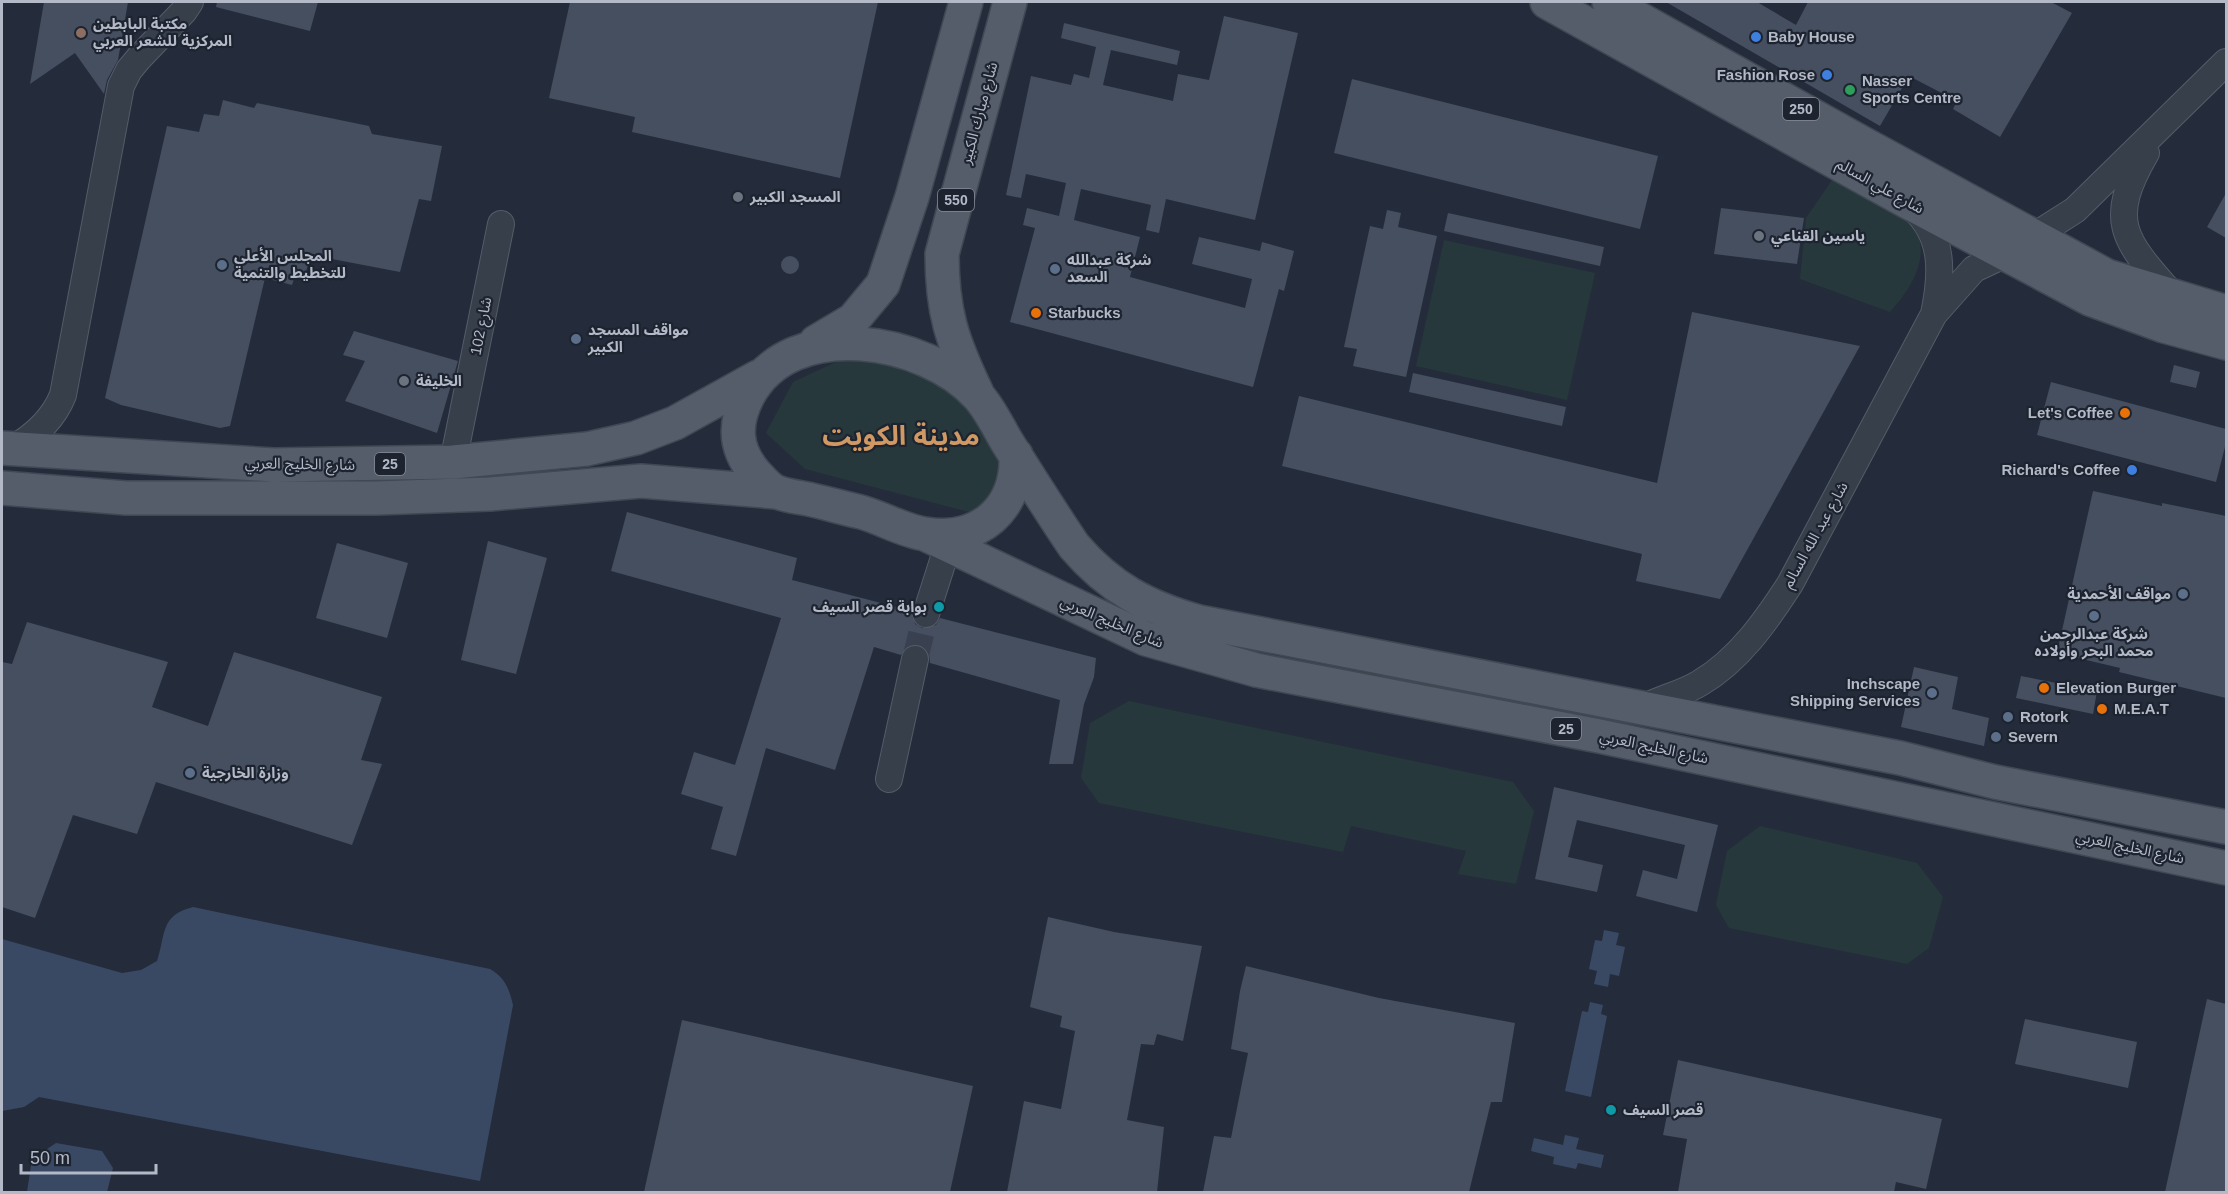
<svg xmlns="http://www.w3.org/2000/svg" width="2228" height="1194" font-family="Helvetica,'Noto Sans Arabic',sans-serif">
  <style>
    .green { fill: #26383c }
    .water { fill: #394964 }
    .building { fill: #454f60 }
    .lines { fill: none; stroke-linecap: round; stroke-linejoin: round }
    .minor-tunnel { stroke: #394150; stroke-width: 26; stroke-dasharray: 26 13; stroke-linecap: butt }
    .minor-casing { stroke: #555c69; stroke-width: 28 }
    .major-casing { stroke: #404854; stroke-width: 36 }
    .minor { stroke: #373f4b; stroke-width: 26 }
    .major { stroke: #555d6b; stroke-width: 33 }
    .education-dot { fill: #8d6e63; stroke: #1d2430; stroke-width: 2 }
    .shop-dot { fill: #3f7fe0; stroke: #1d2430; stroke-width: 2 }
    .leisure-dot { fill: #2e9e5b; stroke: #1d2430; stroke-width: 2 }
    .worship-dot { fill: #6b7280; stroke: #1d2430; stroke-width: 2 }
    .service-dot { fill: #5c6f8a; stroke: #1d2430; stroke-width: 2 }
    .food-dot { fill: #e8710a; stroke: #1d2430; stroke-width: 2 }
    .culture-dot { fill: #0f9aa8; stroke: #1d2430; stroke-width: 2 }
    .labels { text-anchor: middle; stroke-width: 4.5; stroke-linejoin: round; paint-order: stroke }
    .shield { fill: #1d2430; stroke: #868c9a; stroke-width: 1.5 }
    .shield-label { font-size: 14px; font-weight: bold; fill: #b3b9c7 }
    .poi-label { font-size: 15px; font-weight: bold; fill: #b3b9c7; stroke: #1d2430; text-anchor: start }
    .street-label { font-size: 15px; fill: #b3b9c7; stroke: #1d2430 }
    .town-label { font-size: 27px; font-weight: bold; fill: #d09964; stroke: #1d2430 }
  </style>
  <rect width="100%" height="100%" fill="#242c3b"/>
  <!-- green -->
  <path class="green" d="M1837,173C1858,187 1889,202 1907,219C1937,248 1912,288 1890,312L1800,279L1806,218Z
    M1444,240L1595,273L1567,400L1416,366Z
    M851,355L914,371L977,398L1013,454L984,516L805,469L766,433L793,382Z
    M1129,701L1513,782L1534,811L1516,884L1458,874L1466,851L1351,826L1343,852L1099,803L1081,778L1090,723Z
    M1760,826L1917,863L1943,897L1929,948L1907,964L1729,928L1716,905L1727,851Z"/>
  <!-- water -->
  <path class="water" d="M193,907L490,969C505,978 509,988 513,1005L480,1181L39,1097L24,1107L2,1111V939L122,973L141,970L157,961C166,934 160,915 193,907Z
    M1604,930L1619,933L1616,945L1625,947L1619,976L1610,974L1608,987L1594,984L1597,971L1589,969L1595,940L1602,941Z
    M1590,1002L1603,1005L1601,1014L1607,1016L1591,1097L1565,1091L1582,1011L1588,1012Z
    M1565,1135L1579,1138L1576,1149L1604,1155L1601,1168L1578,1163L1576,1169L1553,1164L1554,1157L1531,1151L1534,1138L1563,1145Z
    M56,1143L102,1151L113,1168L107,1192H27L32,1159Z"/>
  <!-- building -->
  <path class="building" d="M44,2H128L118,60L107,80L104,94L75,53L30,84Z
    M217,2H318L310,31L216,7Z
    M570,2H878L840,178L632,132L635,117L549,98Z
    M1666,2H1757L1796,25L1808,2H2051L2072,13L2000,137L1953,109L1957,101L1909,76L1880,126Z
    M1224,16L1298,33L1255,220L1166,199L1159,233L1146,230L1151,205L1081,189L1074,220L1140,237L1130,277L1245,308L1252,279L1192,264L1199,237L1260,251L1262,242L1294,251L1284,291L1279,289L1253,387L1010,322L1035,228L1023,225L1027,208L1059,216L1066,183L1026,174L1021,198L1006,195L1031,76L1071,85L1074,74L1089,78L1096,47L1061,38L1064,23L1180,51L1177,65L1111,50L1103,85L1173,101L1178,74L1209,80Z
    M1352,79L1658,156L1640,229L1334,153Z
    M223,100L254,108L257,103L369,126L372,134L442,146L431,201L419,199L400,272L311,255L304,278L295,276L292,285L265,278L230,426L220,428L121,405L105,398L167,126L199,132L204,114L219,116Z
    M2226,193V238L2207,227Z
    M1721,208L1804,218L1797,264L1714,254Z
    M1387,210L1401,213L1398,227L1437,236L1406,377L1353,366L1357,349L1344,347L1370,226L1383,229Z
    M1448,213L1604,247L1600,266L1444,231Z
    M781 265a9 9 0 1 1 18 0a9 9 0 1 1-18 0Z
    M1692,312L1860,346L1720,599L1636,581L1642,554L1282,466L1299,396L1657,483Z
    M354,331L458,361L437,433L345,401L365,361L343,355Z
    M2174,365L2200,372L2196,388L2170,382Z
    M1413,373L1566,407L1562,426L1409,392Z
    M2051,382L2226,429V443L2216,482L2037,435Z
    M2093,491L2162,506V503L2226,516V698L2119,672L2120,668L2057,653Z
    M627,512L797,558L792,580L912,611L915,624L922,628L936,625L940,618L1096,658L1094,677L1084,704L1073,764H1049L1060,700L930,663L929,654L919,645H910L901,655L874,647L835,770L766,748L736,856L711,849L723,807L681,794L694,752L735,765L781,618L611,571Z
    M488,541L547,558L516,674L461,660Z
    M337,543L408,563L387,638L316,618Z
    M27,622L168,662L152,707L208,726L234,652L382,697L361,760L382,764L352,845L156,782L137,834L73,815L35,918L2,907V662L12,664Z
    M1914,667L1958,677L1952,709L1989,718L1984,746L1901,727Z
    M2021,676L2097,691L2093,714L2016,698Z
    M1554,787L1718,825L1697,912L1636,896L1643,870L1677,879L1685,845L1577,820L1568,857L1603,865L1597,892L1535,879Z
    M1048,917L1114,932L1202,946L1183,1041L1157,1034L1154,1045L1141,1044L1127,1120L1164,1127L1157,1192H1007L1024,1101L1061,1109L1075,1031L1060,1027L1062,1016L1030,1007Z
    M1246,966L1379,998L1515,1023L1502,1102H1491L1469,1192H1203L1214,1136L1231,1138L1248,1053L1231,1049L1240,991Z
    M2207,999L2226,1004V1192H2165Z
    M2025,1019L2137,1042L2128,1088L2015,1064Z
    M682,1020L973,1086L950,1192H644Z
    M1678,1060L1942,1119L1926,1189L1896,1182L1894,1192H1678L1687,1139L1663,1135Z"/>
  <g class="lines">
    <!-- minor-tunnel -->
    <path class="minor-tunnel" d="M915,659L926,614"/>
    <!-- minor casing -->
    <g class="minor-casing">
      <path id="minor" d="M2146,153C2105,223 2125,241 2174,297
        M1913,208C1945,237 1942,275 1934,314
        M12,449C35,436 53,420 63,395L121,86L129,70L139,58L184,11L190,2
        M453,462L501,224
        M926,614L948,545
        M1645,707C1663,698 1684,693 1700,683C1739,660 1766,621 1790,584L1934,314L1974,269L2006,254L2075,210L2226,62
        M889,779L915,659"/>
    </g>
    <!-- major casing -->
    <g class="major-casing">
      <path id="major" d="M1547,2L1906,201L2090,299L2164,326L2226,343
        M1609,2L1862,143L2107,276L2226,312
        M816,342L853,320L883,284L912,197L966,2
        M977,393C952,341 942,312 942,254L1010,2
        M2,448L274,465L453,462L587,449L636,438L675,423L758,377
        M1016,455C1018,509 979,543 925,534C904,531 882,518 861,512C843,508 826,503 808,499C798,497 786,496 777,492C769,489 762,480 756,474C735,450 733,425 748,396C791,315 926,338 978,396C990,409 998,427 1007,442C1029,477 1051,512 1074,546C1110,588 1146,607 1199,622L1900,758L1995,782L2226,827
        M2,488L126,498H377L490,494L641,481L776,492
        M927,535L1146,639L1256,670L1599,736L2226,868"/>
    </g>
    <!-- minor -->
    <use href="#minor" class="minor"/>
    <!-- major -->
    <use href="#major" class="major"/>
  </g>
  <!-- markers -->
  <circle class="education-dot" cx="81" cy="33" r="6"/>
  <g class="shop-dot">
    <circle cx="1756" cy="37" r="6"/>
    <circle cx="1827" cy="75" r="6"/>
    <circle cx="2132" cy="470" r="6"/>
  </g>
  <circle class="leisure-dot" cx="1850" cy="90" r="6"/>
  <g class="worship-dot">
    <circle cx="738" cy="197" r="6"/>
    <circle cx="1759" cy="236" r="6"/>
    <circle cx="404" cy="381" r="6"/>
  </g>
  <g class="service-dot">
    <circle cx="222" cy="265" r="6"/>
    <circle cx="1055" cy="269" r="6"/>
    <circle cx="576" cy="339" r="6"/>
    <circle cx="2183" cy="594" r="6"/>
    <circle cx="2094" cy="616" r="6"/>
    <circle cx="1932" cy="693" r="6"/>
    <circle cx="2008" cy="717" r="6"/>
    <circle cx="1996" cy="737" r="6"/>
    <circle cx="190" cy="773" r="6"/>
  </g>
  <g class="food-dot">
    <circle cx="1036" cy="313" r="6"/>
    <circle cx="2125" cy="413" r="6"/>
    <circle cx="2044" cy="688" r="6"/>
    <circle cx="2102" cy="709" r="6"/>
  </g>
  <g class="culture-dot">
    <circle cx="939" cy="607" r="6"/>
    <circle cx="1611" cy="1110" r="6"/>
  </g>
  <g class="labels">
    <!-- shield labels -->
    <g class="shield">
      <rect x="1783" y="98" width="36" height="22" rx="4.5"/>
      <rect x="938" y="189" width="36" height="22" rx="4.5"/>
      <rect x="375" y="453" width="30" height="22" rx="4.5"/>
      <rect x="1551" y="718" width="30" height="22" rx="4.5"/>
    </g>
    <g class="shield-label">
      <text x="1801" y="114">250</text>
      <text x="956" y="205">550</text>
      <text x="390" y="469">25</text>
      <text x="1566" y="734">25</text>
    </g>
    <!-- poi labels -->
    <g class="poi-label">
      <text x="93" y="29">مكتبة البابطين<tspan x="93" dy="17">المركزية للشعر العربي</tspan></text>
      <text x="1768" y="42">Baby House</text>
      <text x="1815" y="80" text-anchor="end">Fashion Rose</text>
      <text x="1862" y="86">Nasser<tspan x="1862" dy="17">Sports Centre</tspan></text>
      <text x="750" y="202">المسجد الكبير</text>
      <text x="1771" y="241">ياسين القناعي</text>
      <text x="234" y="261">المجلس الأعلى<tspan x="234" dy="17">للتخطيط والتنمية</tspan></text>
      <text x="1067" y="265">شركة عبدالله<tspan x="1067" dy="17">السعد</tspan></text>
      <text x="1048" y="318">Starbucks</text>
      <text x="588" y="335">مواقف المسجد<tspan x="588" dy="17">الكبير</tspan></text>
      <text x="416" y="386">الخليفة</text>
      <text x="2113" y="418" text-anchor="end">Let's Coffee</text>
      <text x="2120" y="475" text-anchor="end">Richard's Coffee</text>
      <text x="2171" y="599" text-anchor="end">مواقف الأحمدية</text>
      <text x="927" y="612" text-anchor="end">بوابة قصر السيف</text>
      <text x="2094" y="639" text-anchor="middle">شركة عبدالرحمن<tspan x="2094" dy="17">محمد البحر وأولاده</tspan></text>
      <text x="1920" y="689" text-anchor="end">Inchscape<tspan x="1920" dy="17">Shipping Services</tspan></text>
      <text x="2056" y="693">Elevation Burger</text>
      <text x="2114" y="714">M.E.A.T</text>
      <text x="2020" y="722">Rotork</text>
      <text x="2008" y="742">Severn</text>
      <text x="202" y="778">وزارة الخارجية</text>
      <text x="1623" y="1115">قصر السيف</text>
    </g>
    <!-- street labels -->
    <g class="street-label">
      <text transform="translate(979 113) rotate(-75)" y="5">شارع مبارك الكبير</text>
      <text transform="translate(1880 186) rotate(29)" y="5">شارع علي السالم</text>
      <text transform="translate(481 326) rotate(-79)" y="5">شارع 102</text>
      <text transform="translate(300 464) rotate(1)" y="5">شارع الخليج العربي</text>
      <text transform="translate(1815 535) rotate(-61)" y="5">شارع عبد الله السالم</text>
      <text transform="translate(1112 622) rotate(23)" y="5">شارع الخليج العربي</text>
      <text transform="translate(1654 747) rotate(12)" y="5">شارع الخليج العربي</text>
      <text transform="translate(2130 847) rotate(12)" y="5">شارع الخليج العربي</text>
    </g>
    <!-- town labels -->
    <g class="town-label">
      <text x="901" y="445">مدينة الكويت</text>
    </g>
  </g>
  <!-- border -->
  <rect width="2228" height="1194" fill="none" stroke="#b3b9c7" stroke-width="6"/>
  <!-- scale -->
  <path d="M21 1164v9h135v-9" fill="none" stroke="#b3b9c7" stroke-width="3"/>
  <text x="30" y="1164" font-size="18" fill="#b3b9c7" stroke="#1d2430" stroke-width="4.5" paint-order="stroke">50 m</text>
</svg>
